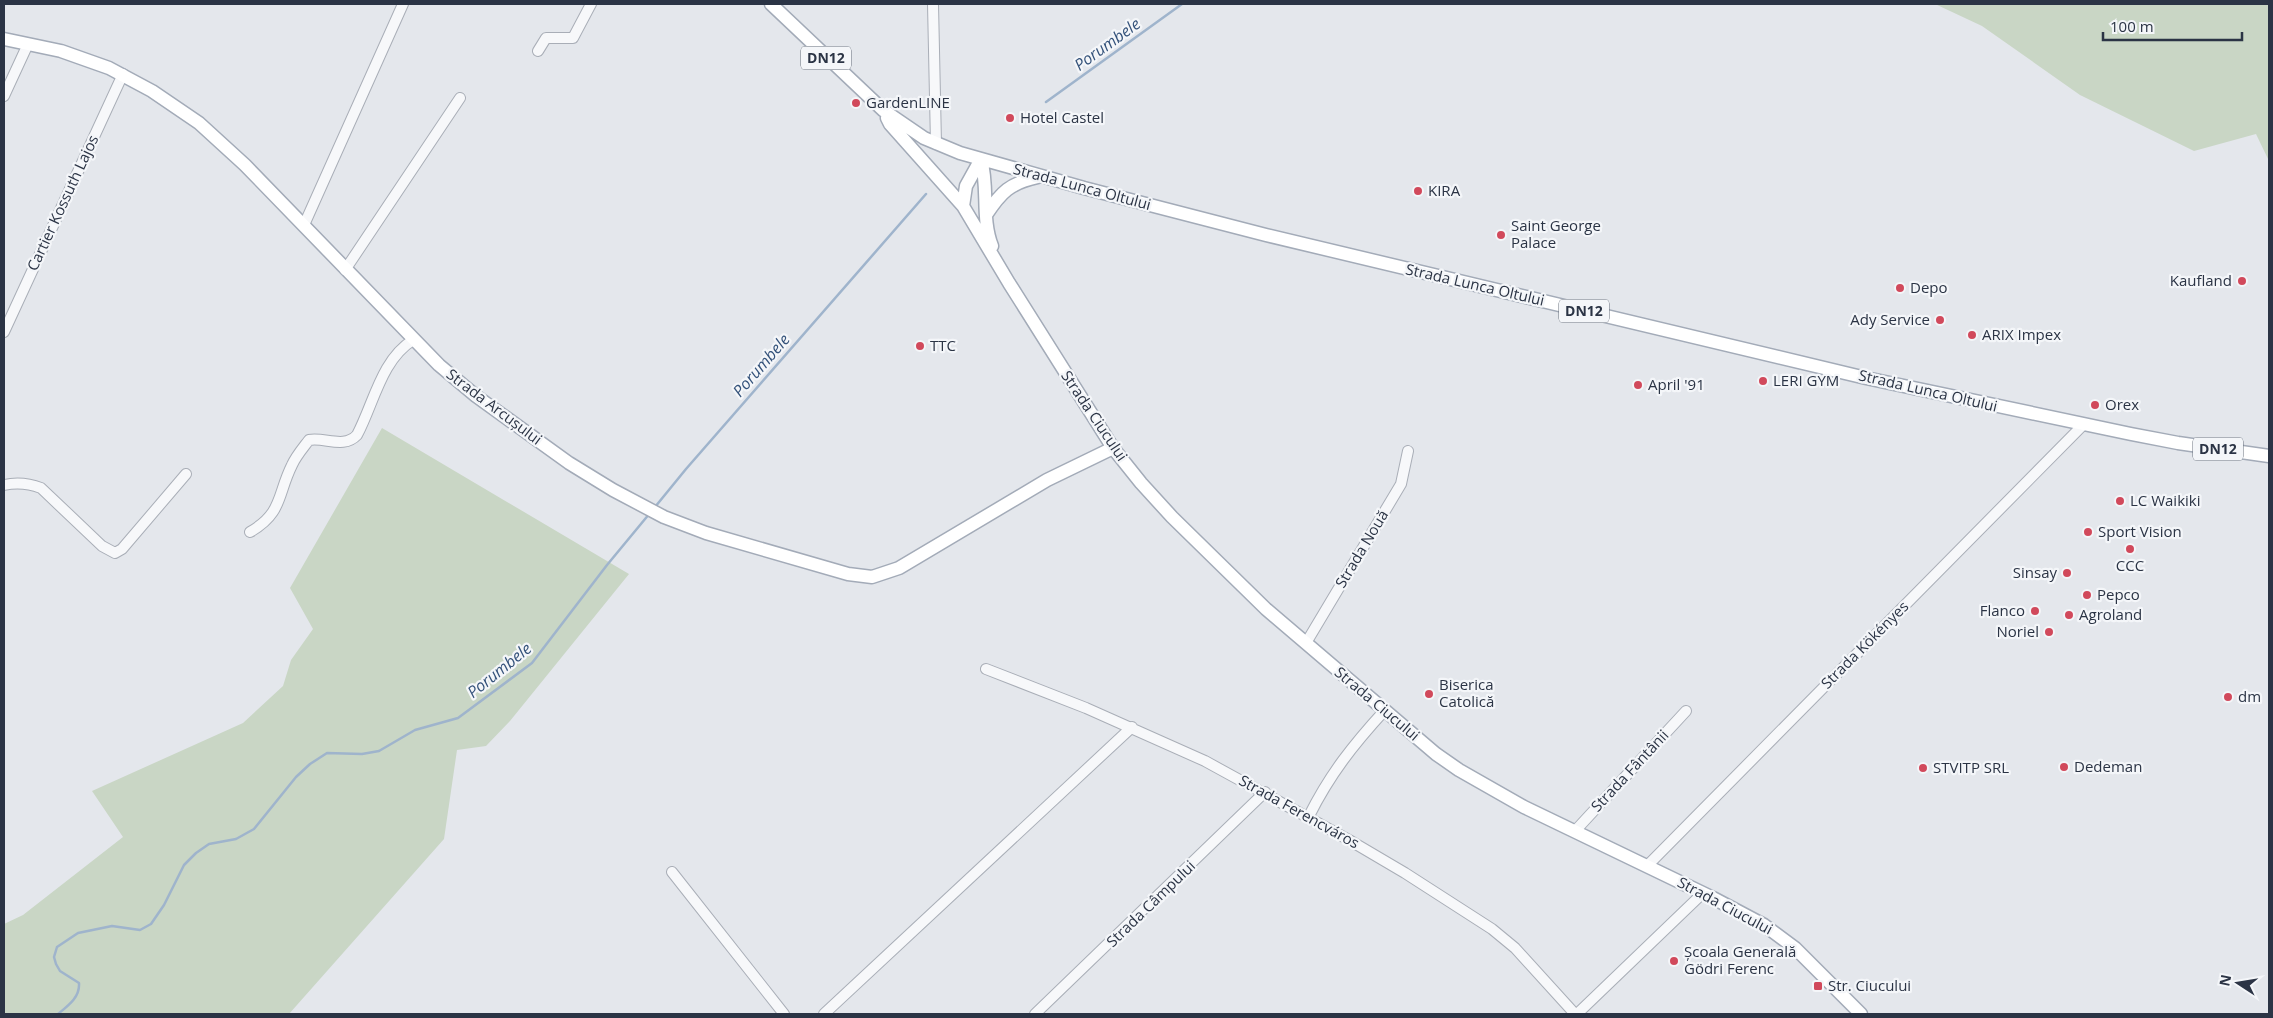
<svg xmlns="http://www.w3.org/2000/svg" width="2273" height="1018" font-family="'Open Sans',sans-serif">
  <style>
    .green { fill: #c9d6c5 }
    .lines { fill: none; stroke-linecap: round; stroke-linejoin: round }
    .stream { stroke: #9fb4cc; stroke-width: 2.5 }
    .minor-casing { stroke: #a9aeb7; stroke-width: 12 }
    .major-casing { stroke: #a3abb8; stroke-width: 15 }
    .minor { stroke: #f7f8fa; stroke-width: 10 }
    .major { stroke: #fff; stroke-width: 12 }
    .poi-dot { fill: #d1495b; stroke: #f4f6f9; stroke-width: 2 }
    .labels { text-anchor: middle; stroke-width: 4.5; stroke-linejoin: round; paint-order: stroke }
    .shield { fill: #f4f6f9; stroke: #676e7b; stroke-width: 1 }
    .shield-label { font-size: 14px; font-weight: bold; fill: #2b3445 }
    .poi-label { font-size: 15px; fill: #2b3445; stroke: #f4f6f9; text-anchor: start }
    .street-label { font-size: 15px; fill: #2b3445; stroke: #f4f6f9 }
    .water-label { font-size: 16px; font-style: italic; fill: #34527a; stroke: #f4f6f9 }
  </style>
  <rect width="100%" height="100%" fill="#e4e7ec"/>
  <!-- green -->
  <path class="green" d="M1935,4H2269V161L2256,134L2194,151L2080,95L1982,26Z
    M382,428L629,574L510,721L486,746L457,750L444,839L289,1014H4V924L23,915L123,837L92,791L243,723L283,686L291,660L313,629L290,588Z"/>
  <g class="lines">
    <!-- stream -->
    <path class="stream" d="M1046,102L1182,4
      M655,507L686,469L926,194
      M58,1014C69,1005 80,997 79,983L60,971L56,964L54,957L57,947L78,933L112,926L140,930L151,924L164,905L184,865L196,853L209,844L236,839L254,829L296,777L310,764L327,753L362,754L379,751L415,730L458,718L532,663L607,565L650,513"/>
    <!-- minor casing -->
    <g class="minor-casing">
      <path id="minor" d="M933,4L936,144
        M538,51L546,38H573L591,4
        M4,96L28,44
        M304,225L403,4
        M345,270L460,98
        M4,332L123,74
        M4,485C17,482 28,483 41,488L102,546L115,553L122,549L186,474
        M250,532C283,513 277,495 292,465C296,456 303,448 309,440C325,437 344,449 357,435C374,403 381,360 413,340
        M1306,643L1401,484L1408,451
        M986,669L1086,708L1205,761L1349,840L1405,873L1492,929L1515,948L1575,1014
        M1309,816C1330,774 1353,745 1385,710
        M1575,831L1686,711
        M1647,866L2083,425
        M672,872L784,1014
        M824,1014L1132,727
        M1035,1014L1265,792
        M1577,1014L1703,893"/>
    </g>
    <!-- major casing -->
    <g class="major-casing">
      <path id="major" d="M771,4L883,110L924,138L960,153L1084,188L1266,235L1866,378L2131,434L2178,443L2269,456
        M4,39L61,51L109,68L152,91L199,123L245,165L439,365L476,396L569,463L613,490L664,517L706,533L848,574L872,577L899,568L1047,480L1113,448
        M887,118L890,124L963,206L1009,283L1113,448L1141,483L1172,517L1266,609L1436,754L1459,770L1524,807L1713,898L1764,925L1795,948L1861,1014
        M981,159C989,188 981,218 992,246
        M963,206L966,186L981,159
        M986,215C1001,192 1010,183 1038,177"/>
    </g>
    <!-- minor -->
    <use href="#minor" class="minor"/>
    <!-- major -->
    <use href="#major" class="major"/>
  </g>
  <!-- markers -->
  <g class="poi-dot">
    <circle cx="856" cy="103" r="5"/>
    <circle cx="1010" cy="118" r="5"/>
    <circle cx="1418" cy="191" r="5"/>
    <circle cx="1501" cy="235" r="5"/>
    <circle cx="2242" cy="281" r="5"/>
    <circle cx="1900" cy="288" r="5"/>
    <circle cx="1940" cy="320" r="5"/>
    <circle cx="1972" cy="335" r="5"/>
    <circle cx="920" cy="346" r="5"/>
    <circle cx="1763" cy="381" r="5"/>
    <circle cx="1638" cy="385" r="5"/>
    <circle cx="2095" cy="405" r="5"/>
    <circle cx="2120" cy="501" r="5"/>
    <circle cx="2088" cy="532" r="5"/>
    <circle cx="2130" cy="549" r="5"/>
    <circle cx="2067" cy="573" r="5"/>
    <circle cx="2087" cy="595" r="5"/>
    <circle cx="2035" cy="611" r="5"/>
    <circle cx="2069" cy="615" r="5"/>
    <circle cx="2049" cy="632" r="5"/>
    <circle cx="1429" cy="694" r="5"/>
    <circle cx="2228" cy="697" r="5"/>
    <circle cx="2064" cy="767" r="5"/>
    <circle cx="1923" cy="768" r="5"/>
    <circle cx="1674" cy="961" r="5"/>
    <rect x="1813" y="981" width="10" height="10" rx="2.5"/>
  </g>
  <g class="labels">
    <!-- shield labels -->
    <g class="shield">
      <rect x="801" y="46.5" width="50" height="23" rx="4"/>
      <rect x="1559" y="299.5" width="50" height="23" rx="4"/>
      <rect x="2193" y="437.5" width="50" height="23" rx="4"/>
    </g>
    <g class="shield-label">
      <text x="826" y="63">DN12</text>
      <text x="1584" y="316">DN12</text>
      <text x="2218" y="454">DN12</text>
    </g>
    <!-- poi labels -->
    <g class="poi-label">
      <text x="866" y="108">GardenLINE</text>
      <text x="1020" y="123">Hotel Castel</text>
      <text x="1428" y="196">KIRA</text>
      <text x="1511" y="231">Saint George<tspan x="1511" dy="17">Palace</tspan></text>
      <text x="2232" y="286" text-anchor="end">Kaufland</text>
      <text x="1910" y="293">Depo</text>
      <text x="1930" y="325" text-anchor="end">Ady Service</text>
      <text x="1982" y="340">ARIX Impex</text>
      <text x="930" y="351">TTC</text>
      <text x="1773" y="386">LERI GYM</text>
      <text x="1648" y="390">April '91</text>
      <text x="2105" y="410">Orex</text>
      <text x="2130" y="506">LC Waikiki</text>
      <text x="2098" y="537">Sport Vision</text>
      <text x="2130" y="571" text-anchor="middle">CCC</text>
      <text x="2057" y="578" text-anchor="end">Sinsay</text>
      <text x="2097" y="600">Pepco</text>
      <text x="2025" y="616" text-anchor="end">Flanco</text>
      <text x="2079" y="620">Agroland</text>
      <text x="2039" y="637" text-anchor="end">Noriel</text>
      <text x="1439" y="690">Biserica<tspan x="1439" dy="17">Catolică</tspan></text>
      <text x="2238" y="702">dm</text>
      <text x="2074" y="772">Dedeman</text>
      <text x="1933" y="773">STVITP SRL</text>
      <text x="1684" y="957">Școala Generală<tspan x="1684" dy="17">Gödri Ferenc</tspan></text>
      <text x="1828" y="991">Str. Ciucului</text>
    </g>
    <!-- street labels -->
    <g class="street-label">
      <text transform="translate(1082 187) rotate(15)" y="5">Strada Lunca Oltului</text>
      <text transform="translate(63 203) rotate(-65)" y="5">Cartier Kossuth Lajos</text>
      <text transform="translate(1475 285) rotate(13)" y="5">Strada Lunca Oltului</text>
      <text transform="translate(1928 391) rotate(13)" y="5">Strada Lunca Oltului</text>
      <text transform="translate(494 407) rotate(37)" y="5">Strada Arcușului</text>
      <text transform="translate(1094 416) rotate(56)" y="5">Strada Ciucului</text>
      <text transform="translate(1362 549) rotate(-59)" y="5">Strada Nouă</text>
      <text transform="translate(1865 645) rotate(-45)" y="5">Strada Kökényes</text>
      <text transform="translate(1377 704) rotate(40)" y="5">Strada Ciucului</text>
      <text transform="translate(1630 771) rotate(-47)" y="5">Strada Fântânii</text>
      <text transform="translate(1299 812) rotate(29)" y="5">Strada Ferencváros</text>
      <text transform="translate(1151 904) rotate(-44)" y="5">Strada Câmpului</text>
      <text transform="translate(1725 906) rotate(28)" y="5">Strada Ciucului</text>
    </g>
    <!-- water labels -->
    <g class="water-label">
      <text transform="translate(1107 44) rotate(-36)" y="6">Porumbele</text>
      <text transform="translate(761 365) rotate(-49)" y="6">Porumbele</text>
      <text transform="translate(499 670) rotate(-39)" y="6">Porumbele</text>
    </g>
  </g>
  <!-- border -->
  <rect width="2273" height="1018" fill="none" stroke="#2b3445" stroke-width="10"/>
  <!-- north arrow -->
  <g transform="translate(2238 983) rotate(282)" stroke="#f4f6f9" stroke-width="4" paint-order="stroke">
  <path d="M0-4L9 19L0 12L-9 19Z" fill="#2b3445"/>
  <text y="-8" font-size="14" font-weight="bold" text-anchor="middle" fill="#2b3445">N</text>
  </g>
  <!-- scale -->
  <path d="M2103 32v8h139v-8" fill="none" stroke="#2b3445" stroke-width="2.5"/>
  <text x="2110" y="32" font-size="15" fill="#2b3445" stroke="#f4f6f9" stroke-width="4" paint-order="stroke">100 m</text>
</svg>
